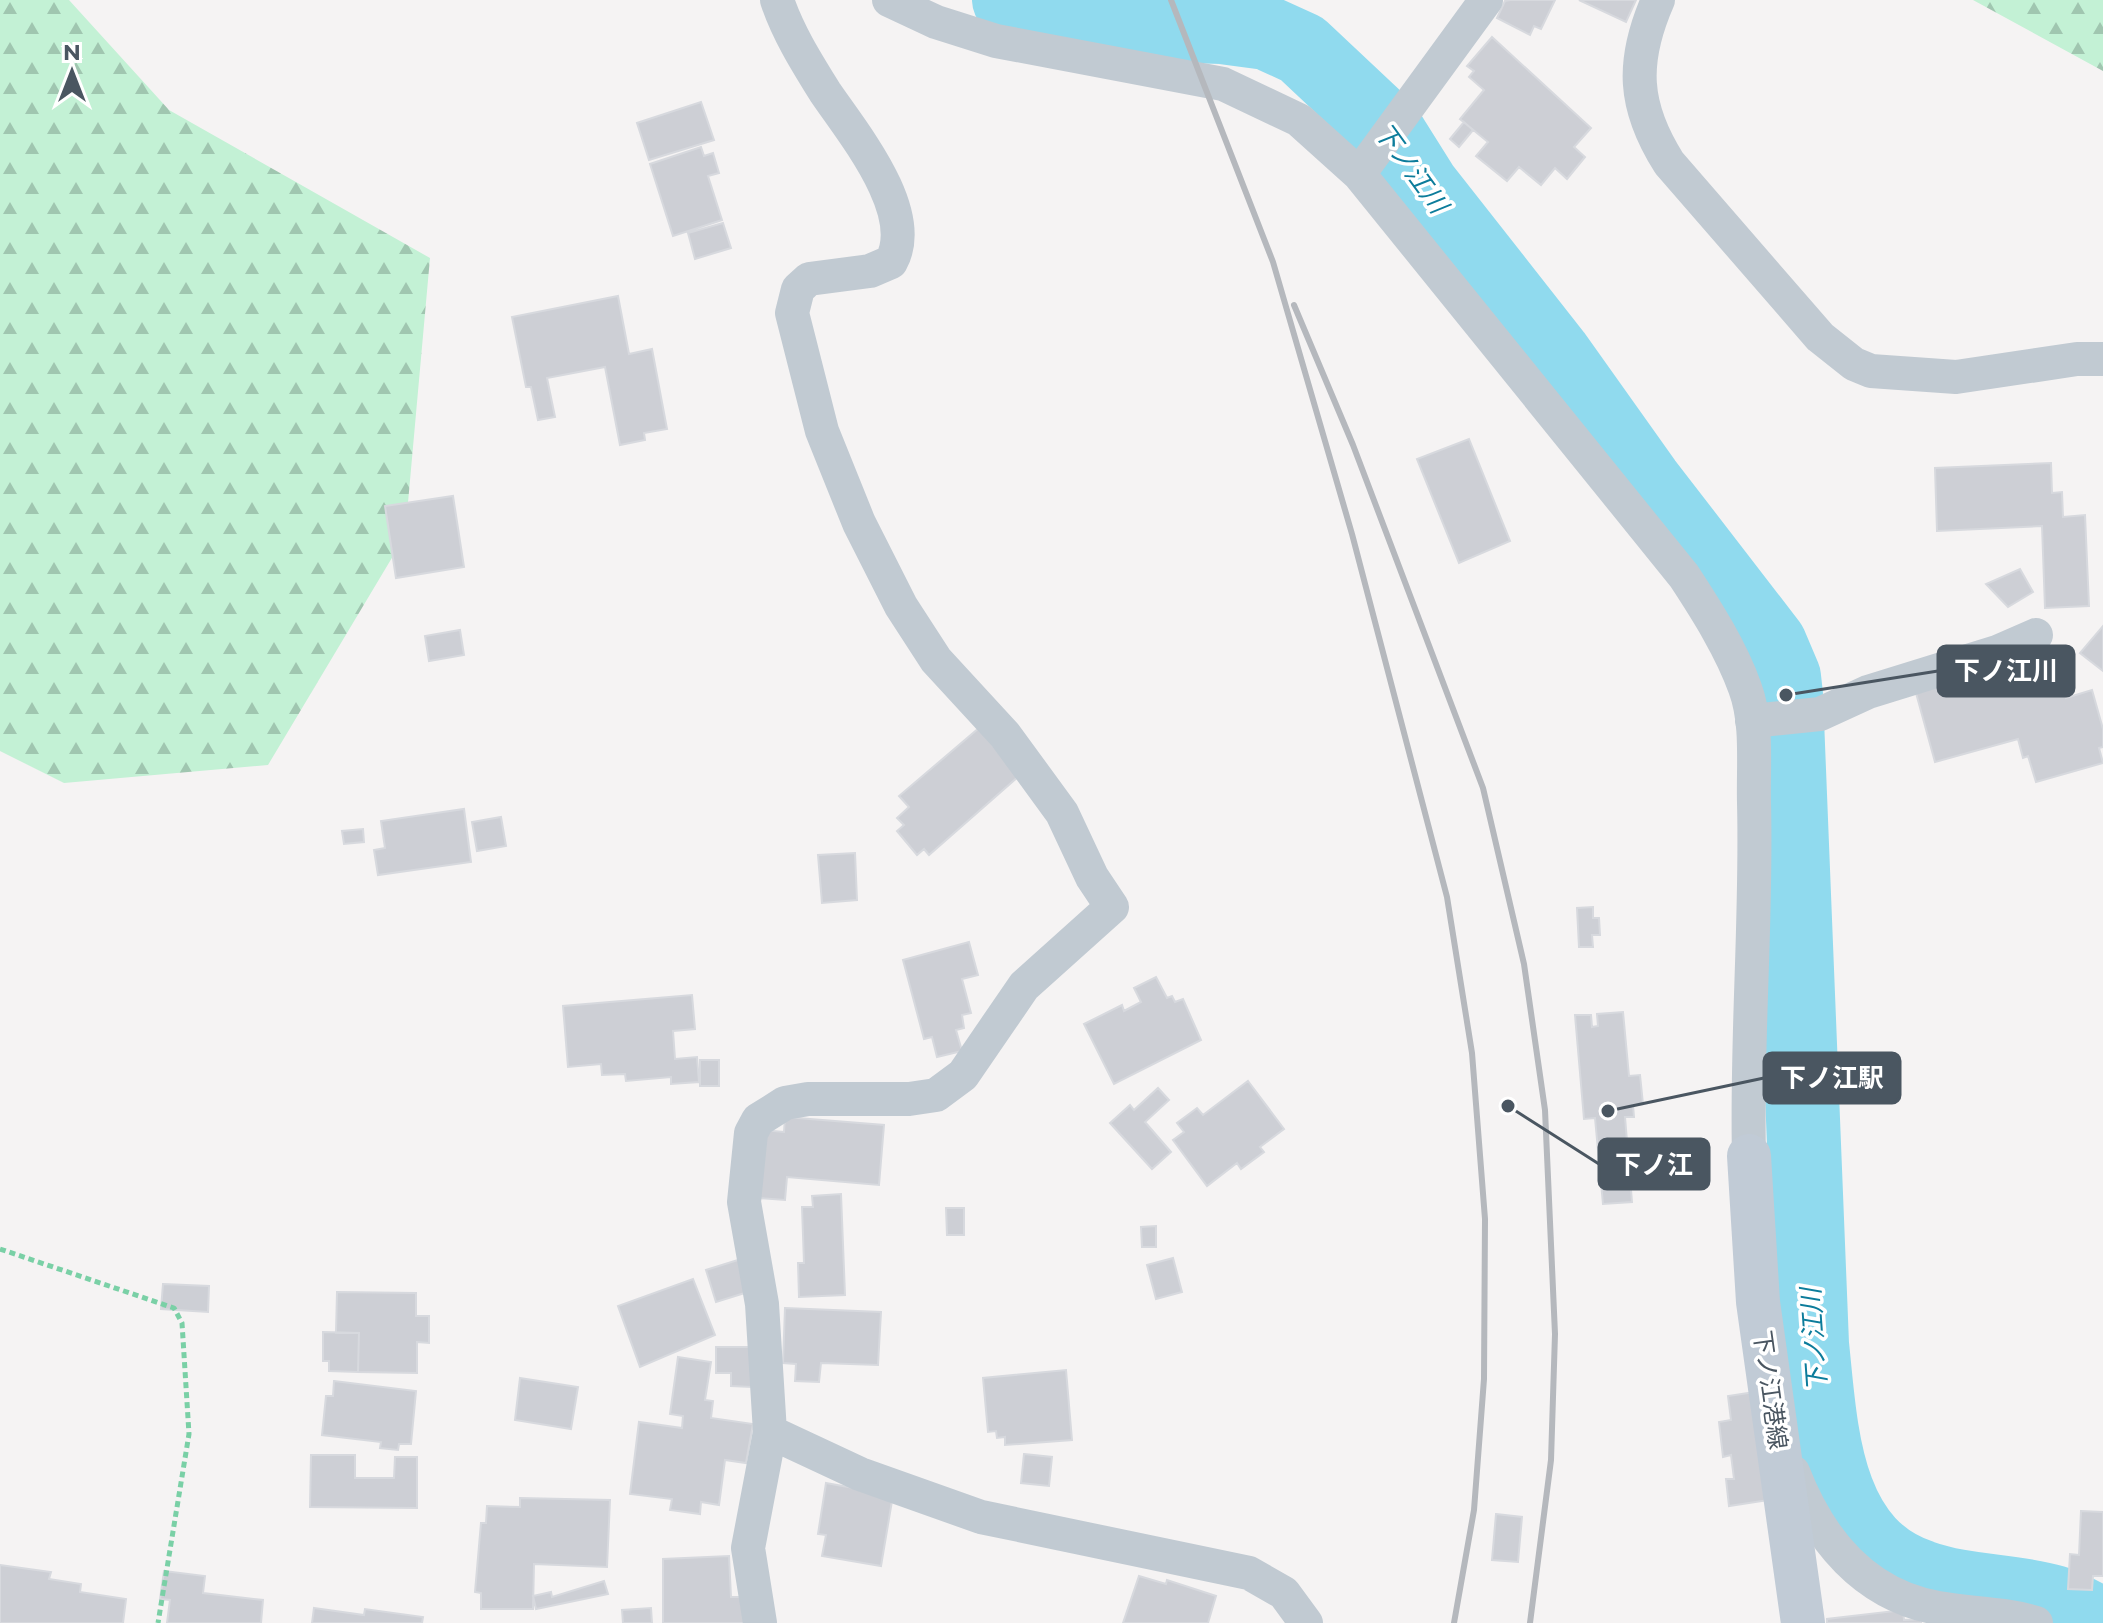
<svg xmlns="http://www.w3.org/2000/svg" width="2103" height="1623" font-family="Montserrat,'Noto Sans JP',sans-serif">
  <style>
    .forest { fill: url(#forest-firs) }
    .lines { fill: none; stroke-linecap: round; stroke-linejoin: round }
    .river { stroke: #90daee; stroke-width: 74 }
    .building { fill: #cdcfd5; stroke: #d7d9de; stroke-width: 2 }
    .path { stroke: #7ad0a6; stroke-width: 5; stroke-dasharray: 6 4; stroke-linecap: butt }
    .minor { stroke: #c1cad2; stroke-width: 34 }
    .secondary { stroke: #c1cbd6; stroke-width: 44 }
    .rail { stroke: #b5b8bd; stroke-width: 6 }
    .labels { text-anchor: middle; stroke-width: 7; stroke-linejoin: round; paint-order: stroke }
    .street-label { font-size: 24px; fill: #4a5661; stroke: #fff }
    .water-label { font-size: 26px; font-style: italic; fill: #0c7c9b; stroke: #fff }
    .leader { fill: none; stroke: #4a5661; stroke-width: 3 }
    .callout-dot { fill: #4a5661; stroke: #fff; stroke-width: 3 }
    .callout { fill: #4a5661; stroke: #4a5661; stroke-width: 3 }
    .callout-label { font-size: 26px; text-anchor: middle; font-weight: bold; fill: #fff }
  </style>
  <defs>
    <pattern id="forest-firs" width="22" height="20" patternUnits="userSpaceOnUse" patternTransform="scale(2)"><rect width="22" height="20" fill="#c3f1d5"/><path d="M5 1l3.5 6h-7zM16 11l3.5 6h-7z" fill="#a0c6b0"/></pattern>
  </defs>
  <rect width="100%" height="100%" fill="#f5f3f3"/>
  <!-- forest -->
  <path class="forest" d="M0,0H69L169,110L430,258L405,536L268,765L64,783L0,751Z
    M1973,0H2103V71Z"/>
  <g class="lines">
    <!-- river -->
    <path class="river" d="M1009,0L1068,22L1222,27L1267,33L1302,49L1385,127L1422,186L1554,354L1645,482L1770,644L1784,677L1786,695L1812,1344C1821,1430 1824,1545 1922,1577C1964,1592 2012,1590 2054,1602C2069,1606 2084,1616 2099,1623"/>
  </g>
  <!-- building -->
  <path class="building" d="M1510,0H1555L1541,29L1534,26L1530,35L1497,18L1505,1Z
    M1579,0H1636L1626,22Z
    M1492,37L1591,128L1574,147L1585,157L1567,179L1555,168L1541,185L1519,167L1507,181L1476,156L1488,142L1460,119L1484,90L1469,77L1474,71L1467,66Z
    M701,102L714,140L649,160L637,123Z
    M1464,122L1473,130L1459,147L1450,139Z
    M701,147L704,156L713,153L719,173L708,176L722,220L673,236L650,164Z
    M723,223L731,248L695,259L688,233Z
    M618,296L629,354L652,349L667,429L644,433L645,440L620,445L605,367L547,378L555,417L538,420L531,387H526L512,317Z
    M1469,439L1510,541L1459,563L1417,459Z
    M2051,463L2052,493L2062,492L2063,517L2085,515L2089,606L2045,608L2042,526L1937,531L1935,468Z
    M453,496L464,567L396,578L385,506Z
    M2020,569L2033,592L2008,607L1986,584Z
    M2103,626V671L2080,653Z
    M460,630L464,655L429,661L425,636Z
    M2052,648L2066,698L2092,690L2103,729V747L2099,748L2103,763L2036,782L2028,756L2023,758L2018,739L1935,762L1916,693L1954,682L1956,692L2026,673L2022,657Z
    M979,728L1019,776L929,855L924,849L917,855L897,831L904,825L897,818L909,807L899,796Z
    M464,809L471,862L378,875L374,850L385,848L381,821Z
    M501,817L506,846L477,851L472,822Z
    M363,829L364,842L344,844L342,831Z
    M855,853L857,900L822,903L818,855Z
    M1593,907V918H1599L1600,935H1592L1593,947H1579L1577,908Z
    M969,942L978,975L962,979L971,1013L962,1015L964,1028L956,1030L962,1051L937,1057L932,1037L924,1039L903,960Z
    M1156,977L1167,998L1172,996L1175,1002L1183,999L1201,1040L1114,1084L1084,1024L1122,1005L1124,1011L1141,1002L1134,988Z
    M692,995L695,1029L673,1031L675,1059L697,1057L699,1082L671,1084V1077L626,1081L625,1074L602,1075L601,1064L568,1067L563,1006Z
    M1623,1012L1629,1076L1640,1075L1643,1104L1633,1105L1634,1117H1625L1632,1202L1603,1204L1595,1118L1584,1119L1575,1015H1591L1592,1027L1598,1026L1597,1014Z
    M700,1060H719V1086H700Z
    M1248,1081L1284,1129L1260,1147L1264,1152L1241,1169L1237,1163L1207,1186L1173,1140L1184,1132L1177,1123L1197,1108L1203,1115Z
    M1158,1088L1169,1100L1145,1122L1171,1152L1152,1169L1110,1123L1130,1105L1134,1110Z
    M785,1117L884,1125L879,1185L787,1177L785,1200L757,1198L762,1130L784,1132Z
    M841,1194L845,1295L799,1297L798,1263H804L802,1207H813L812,1196Z
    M946,1208H964V1235H947Z
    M1156,1226V1247H1142L1141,1227Z
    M1173,1258L1182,1292L1156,1299L1147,1265Z
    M741,1259L751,1291L716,1302L706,1270Z
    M693,1279L715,1335L640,1367L618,1306Z
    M163,1284L209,1286L208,1312L161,1309Z
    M337,1292L416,1293V1316H429V1343L417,1342V1373L358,1372L359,1333H336Z
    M785,1308L881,1312L878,1365L821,1363L819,1382L795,1381L796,1364L783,1363Z
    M323,1332L359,1333L358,1372L329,1371V1361H323Z
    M716,1347H752V1387L731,1386V1373H716Z
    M678,1357L711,1362L705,1400L713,1401L711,1418L753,1424L746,1463L725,1460L719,1505L701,1502L700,1514L670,1510L672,1499L630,1494L639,1422L682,1428L683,1416L670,1414Z
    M1066,1370L1072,1440L1005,1445V1437L997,1438L996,1431L988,1432L983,1378Z
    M520,1378L578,1387L571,1429L515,1420Z
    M334,1381L416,1391L411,1444H399L398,1450L380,1448L381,1442L322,1435L326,1396H333Z
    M1755,1392L1769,1500L1729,1506L1726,1479H1734L1731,1455L1723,1457L1719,1422L1731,1420L1728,1396Z
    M1024,1454L1052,1457L1049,1486L1021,1483Z
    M311,1455H355V1478H394L395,1457H417V1508L310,1507Z
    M826,1483L893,1495L881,1566L822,1556L826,1535L818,1534Z
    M520,1498L610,1500L607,1567L534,1564L533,1609H481V1593L475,1592L481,1523H486L487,1506L520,1507Z
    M2081,1511L2103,1512V1576H2093L2092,1590L2068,1589L2070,1554L2079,1555Z
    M1496,1514L1522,1517L1518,1562L1492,1560Z
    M729,1556L731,1597H744L745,1623H663V1559Z
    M0,1565L51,1572L49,1579L81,1584L80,1592L126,1599L123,1623H0Z
    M164,1571L205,1576L203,1593L263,1600L261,1623H167L170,1600L160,1599Z
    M1139,1576L1166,1584L1167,1580L1216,1596L1208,1623H1123Z
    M604,1581L608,1594L536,1609L533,1596L551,1592L552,1597Z
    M314,1608L364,1615L365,1609L423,1617L422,1623H312Z
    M651,1608L652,1623H623L622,1610Z
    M1903,1610L1904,1620L1921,1619V1623H1827V1619Z"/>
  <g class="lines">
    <!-- path -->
    <path class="path" d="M0,1249L174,1308L182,1323L189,1434L158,1623"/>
    <!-- minor -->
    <path class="minor" d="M777,0C788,33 807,63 825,92C852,132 919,212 891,262L870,271L809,279L798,289L792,313L822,431L859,523L901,606L936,660L1005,735L1062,813L1092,877L1112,907L1024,986L963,1075L936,1095L909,1099H808L785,1103L758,1120L751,1133L744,1202L762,1304L770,1432L860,1474L981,1517L1249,1573L1284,1593L1306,1623
      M889,0L936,22L996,41L1223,84L1299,120L1359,174L1684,576C1707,611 1731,649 1745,688C1758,723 1753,766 1754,803C1757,921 1746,1038 1749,1156
      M1658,0C1631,62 1633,106 1669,163L1820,337L1854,364L1871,371L1956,377L2077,359H2103
      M1359,174L1486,0
      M1752,721L1820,714L1868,692L1997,652L2036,635
      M1793,1472C1819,1539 1864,1595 1938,1608C1971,1614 2004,1613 2036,1623
      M760,1623L748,1548L770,1432"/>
    <!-- secondary -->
    <path class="secondary" d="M1749,1156L1758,1302L1803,1623"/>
    <!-- rail -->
    <path class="rail" d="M1171,0L1273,262L1352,534L1447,897L1472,1053L1485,1219L1484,1379L1474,1510L1454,1623
      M1294,305L1353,445L1483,788L1524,964L1545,1110L1555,1334L1551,1460L1530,1623"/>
  </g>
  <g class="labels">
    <!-- street labels -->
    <g class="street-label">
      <text transform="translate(1770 1390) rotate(82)" y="8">下ノ江港線</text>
    </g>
    <!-- water labels -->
    <g class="water-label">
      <text transform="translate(1411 168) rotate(54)" y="9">下ノ江川</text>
      <text transform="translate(1814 1340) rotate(-94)" y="9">下ノ江川</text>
    </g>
  </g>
  <!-- callouts -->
  <path class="leader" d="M1786 695L1938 671M1608 1111L1764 1078M1508 1106L1599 1164"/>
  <g class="callout-dot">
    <circle cx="1786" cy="695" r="8"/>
    <circle cx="1608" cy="1111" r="8"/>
    <circle cx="1508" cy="1106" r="8"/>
  </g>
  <g class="callout">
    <rect x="1938" y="646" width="136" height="50" rx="8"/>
    <rect x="1764" y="1053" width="136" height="50" rx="8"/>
    <rect x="1599" y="1139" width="110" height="50" rx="8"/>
  </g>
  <g class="callout-label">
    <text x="2006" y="680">下ノ江川</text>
    <text x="1832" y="1087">下ノ江駅</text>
    <text x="1654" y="1174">下ノ江</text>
  </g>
  <!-- north arrow -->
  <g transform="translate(72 72)" stroke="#ffffff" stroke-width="6" paint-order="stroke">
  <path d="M0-6L14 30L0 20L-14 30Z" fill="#4a5661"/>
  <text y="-12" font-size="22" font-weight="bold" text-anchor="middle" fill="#4a5661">N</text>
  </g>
</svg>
